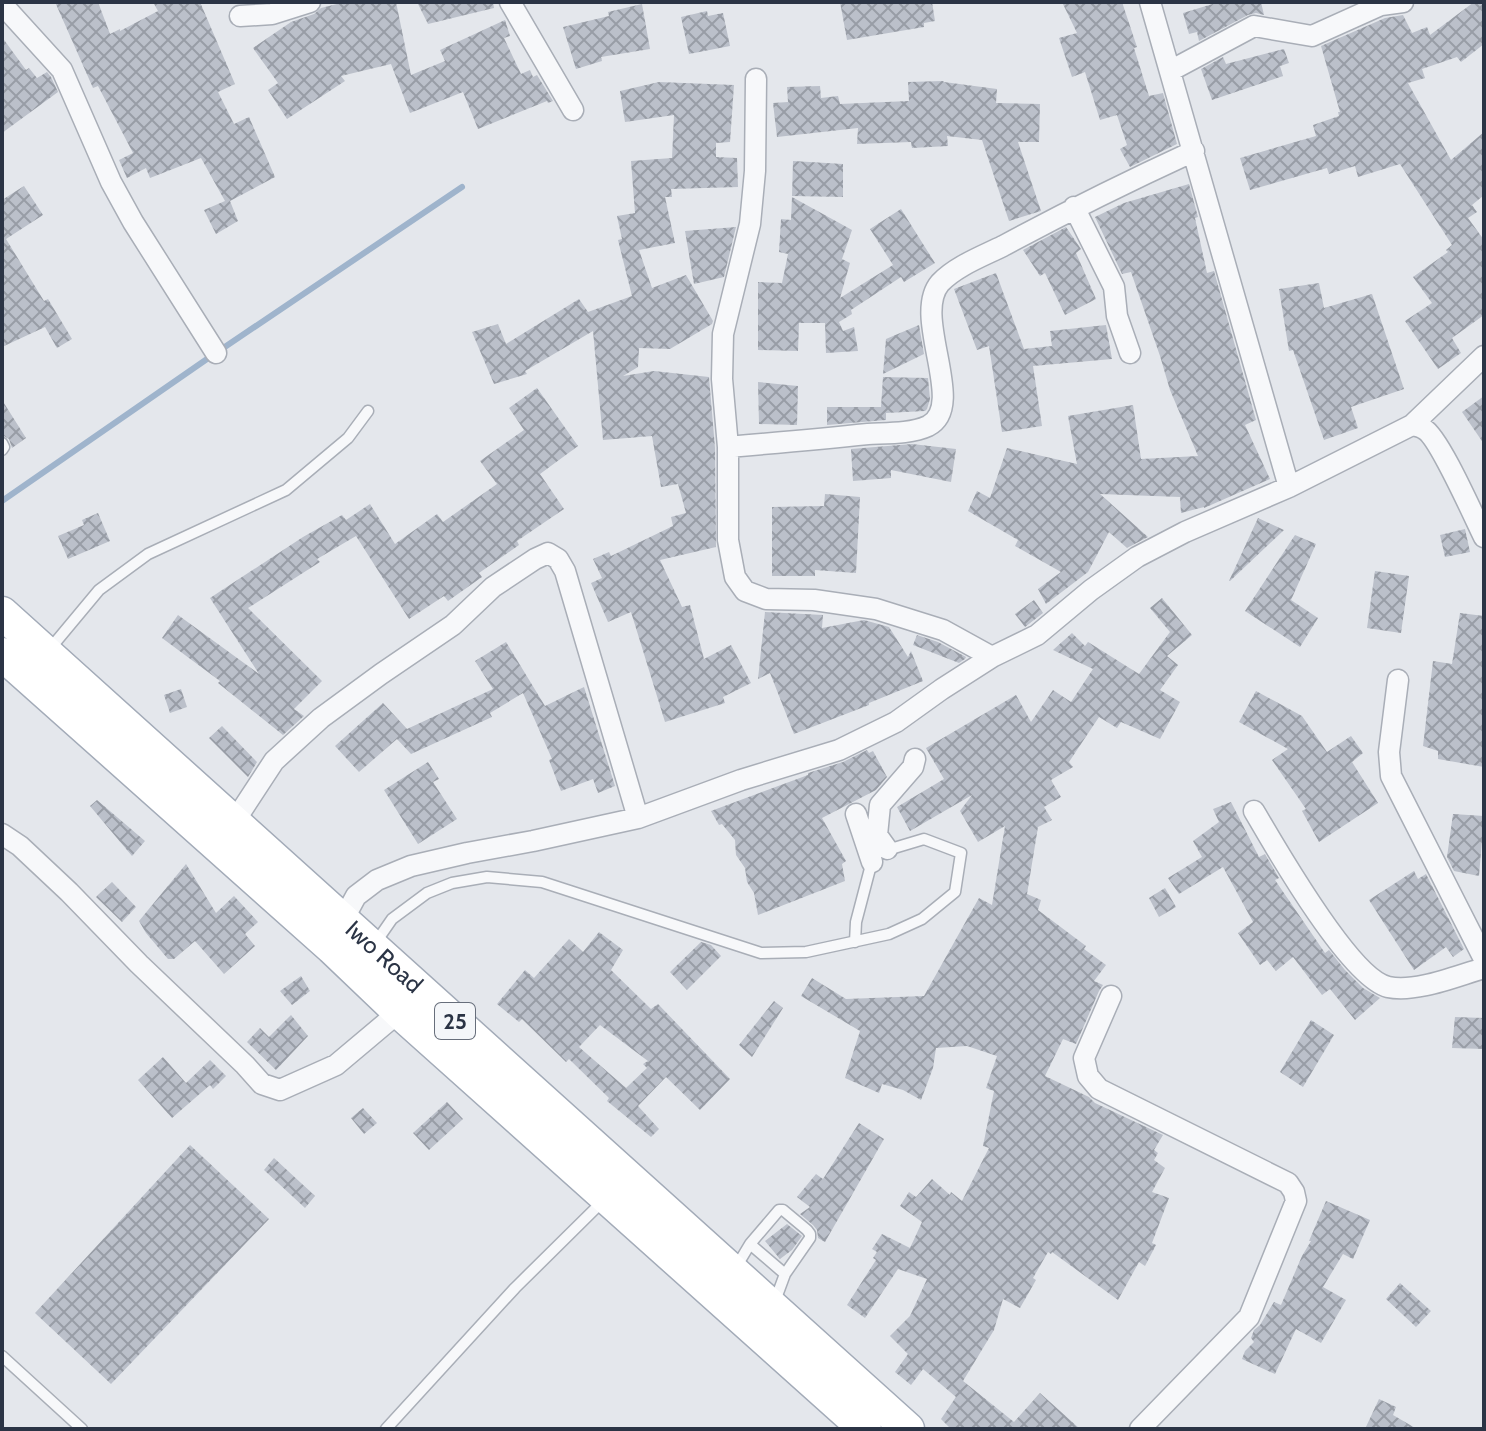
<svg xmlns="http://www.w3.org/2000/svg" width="1486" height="1431" font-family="Cabin,sans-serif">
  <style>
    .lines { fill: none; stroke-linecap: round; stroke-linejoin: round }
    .stream { stroke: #9fb4cc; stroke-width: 6 }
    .building { fill: url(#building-cross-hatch); fill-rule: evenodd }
    .service-casing { stroke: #a9aeb7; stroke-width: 13 }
    .minor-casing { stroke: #a9aeb7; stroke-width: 23 }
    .primary-casing { stroke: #a3abb8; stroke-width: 35 }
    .service { stroke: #f7f8fa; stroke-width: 10 }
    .minor { stroke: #f7f8fa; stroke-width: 20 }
    .primary { stroke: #fff; stroke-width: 32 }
    .labels { text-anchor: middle; stroke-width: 8; stroke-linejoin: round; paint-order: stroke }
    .shield { fill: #f4f6f9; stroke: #676e7b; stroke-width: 2 }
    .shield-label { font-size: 22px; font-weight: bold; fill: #2b3445 }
    .street-label { font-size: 24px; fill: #2b3445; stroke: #f4f6f9 }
  </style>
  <defs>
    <pattern id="building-cross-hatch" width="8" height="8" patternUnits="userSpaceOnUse" patternTransform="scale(2)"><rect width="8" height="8" fill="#bbc0ca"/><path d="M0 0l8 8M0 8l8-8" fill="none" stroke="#989da6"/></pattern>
  </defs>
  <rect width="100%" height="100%" fill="#e4e7ec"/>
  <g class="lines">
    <!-- stream -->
    <path class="stream" d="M2,501L207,359L462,187"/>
  </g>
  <!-- building -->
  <path class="building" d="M55,2H98L110,34L120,29V31L158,11L153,2H200L235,84L218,92L234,124L249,117L275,177L230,201L238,221L216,234L204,210L225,201L201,158L150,178L146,168L127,178L119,160L133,153L98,86L93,88Z
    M345,2H396L411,75L445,61L440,50L505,20L510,36L504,38L521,74L530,70L533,77L537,75L553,101L548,103L547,101L478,129L463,92L410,113L391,64L341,76L345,81L287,119L268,90L278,83L253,48L291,22L314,14L321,8Z
    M417,2H493L494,8L428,24Z
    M840,2H932L935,21L924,23V27L847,40Z
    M1062,2H1122L1137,47L1134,48L1149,96L1163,93L1177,144L1130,167L1120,149L1127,145L1117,115L1100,120L1085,72L1072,77L1059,38L1077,33Z
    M1219,2H1261L1264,15L1256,13L1248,15L1199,41L1197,32L1189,34L1183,13Z
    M1474,2H1484V44L1461,62L1457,57L1422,69L1425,78L1408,83L1451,160L1484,132V195L1472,205L1477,212L1468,218L1484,240V315L1452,338L1461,353L1438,369L1405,321L1432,303L1413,277L1448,252L1446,250L1452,245L1400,164L1358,177L1355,166L1329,174L1327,168L1250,190L1240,158L1316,136L1313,125L1339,116L1338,112H1340L1321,46L1385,18L1403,15L1412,33L1427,27L1430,35Z
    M642,4L650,49L601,57L602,61L576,69L563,27L609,16L608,12Z
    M707,11L708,16L723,13L730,46L689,54L681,17Z
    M2,37L26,70L29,68L37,78L47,72L51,77L58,92L2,133Z
    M1284,49L1289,63L1280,66L1283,76L1212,100L1201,69L1223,57L1226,64Z
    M943,81L944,82L997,89L996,103L1040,104L1039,142H1018L1041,211L1009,221L982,140L947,136L948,146L912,148L911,142L857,144L858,128L777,137L773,103L788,102L787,87L820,86L821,98L838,96L840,104L909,101L908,82Z
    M659,82L734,85L730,142L716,143V157L737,158L738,187L671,189L672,197H665L675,243L639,250L652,288L686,275L713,321L712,324L670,349L639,348L638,367L623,376L654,371L709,377L715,448L716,547L660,560L682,607L690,605L704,659L731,645L751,683L723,697L725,703L665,722L631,612L608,622L591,583L602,578L593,559L609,552L611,556L673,526L671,517L686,513L678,484L661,487L652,436L603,440L593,331L525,371L527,374L494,384L472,332L498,324L506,344L579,299L588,312L632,296L618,240L622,239L617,216L635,213L631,161L672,158L674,115L625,122L620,91Z
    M793,161L843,164V197L792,196Z
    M1189,184L1198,217L1195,218L1207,273L1214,271L1256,420L1245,425L1270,479L1204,508V507L1181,513L1180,497L1100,494L1148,537L1127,548L1109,532L1088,572L1046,604L1038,589L1061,572L1015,546L1018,540L968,511L977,491L990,498L1007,448L1077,464L1068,416L1133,405L1141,459L1198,456L1170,390L1160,356L1131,272L1122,274L1095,217L1124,203Z
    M24,186L43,215L6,239L44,301L48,299L72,339L57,348L45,327L2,347V200Z
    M792,197L852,230L842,259L850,263L840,298L893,265L870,229L901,209L935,263L904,282L901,277L851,310L852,314L839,322L843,331L854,327L858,351L826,353L825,323H799L798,351L758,350V282L782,283L788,254L779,252L781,219L791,220Z
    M736,227L724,277L694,284L685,231Z
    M1066,227L1081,249L1076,253L1096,299L1065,315L1045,273L1040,276L1023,250Z
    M996,273L1024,349L1052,346L1050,331L1106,325L1112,359L1033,366L1042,426L1002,432L989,346L977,350L954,289Z
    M1319,283L1324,308L1372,294L1404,389L1351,407L1358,428L1324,440L1293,350L1289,351L1279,289Z
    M919,325L924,354L883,374L886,339Z
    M883,377L928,378L930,399L927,409L925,411L886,413V420L827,425V407H881Z
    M758,382L798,386L797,425L759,424Z
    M537,388L578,446L540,474L564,509L517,541L519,545L479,573L482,577L448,601L444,596L409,619L356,536L317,559L320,562L248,608L322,681L294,709L304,716L283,735L218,683L220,681L162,638L178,615L259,674L210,598L303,537L342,515L346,520L370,504L395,544L437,514L443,522L497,484L480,461L524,430L509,408Z
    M1484,396V444L1462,412Z
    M2,400L26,438L12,448L9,439L2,435Z
    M912,444L956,449L951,482L891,470V478L853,481L851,449Z
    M825,494L860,497L856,573L815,570V576H772V507L824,506Z
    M98,513L110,541L68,559L58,536L84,525L82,520Z
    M1258,518L1284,530L1230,581H1229Z
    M1465,529L1470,552L1445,557L1440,535Z
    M1295,535L1316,544L1291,600L1318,618L1300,647L1245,611Z
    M1375,571L1409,576L1401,633L1367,628Z
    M1162,598L1192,635L1167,656L1178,665L1160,690L1180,702L1160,739L1121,722L1117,728L1099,717L1069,762L1073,767L1051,780L1061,797L1044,807L1052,820L1038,827L1027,894L1041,900L1038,910L1086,946L1084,949L1106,965L1094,981L1103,985L1099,991L1076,1044L1063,1039L1045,1076L1089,1097L1095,1103L1163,1135L1154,1150L1158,1153L1154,1160L1165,1168L1152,1192L1169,1198L1152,1243L1156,1245L1145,1266L1139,1262L1118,1300L1052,1252L1051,1254L1048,1252L1033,1278L1036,1280L1020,1308L1003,1299L994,1330L963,1381L1014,1422L1040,1393L1080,1429H951L941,1419L956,1397L923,1369L911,1385L895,1372L908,1354L890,1336L910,1316L927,1279L898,1269L865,1318L847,1305L876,1260L873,1258L877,1252L872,1249L882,1234L910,1248L922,1222L900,1206L909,1192L916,1197L932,1179L950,1195L951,1192L962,1201L989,1148L983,1146L994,1091L986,1088L997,1056L967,1046L936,1048L933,1068L921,1100L903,1090L882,1084L879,1093L845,1078L860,1031L801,996L812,978L846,999L924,996L979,898L992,905L1005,826L978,842L960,811L972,795L910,831L897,807L944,779L926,748L1016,695L1031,722L1053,690L1071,702L1093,669L1053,650L1072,633L1085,646L1088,642L1139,674L1170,632L1150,608Z
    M1034,600L1043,613L1025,627L1015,614Z
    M765,612L823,615L822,628L864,620L889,627L908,657L911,651L923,681L869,703V705L794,734L770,673L758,679Z
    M1460,613L1484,616V767L1438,759V751L1423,746L1433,661L1452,664Z
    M917,635L938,642L966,657L965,659L959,663L913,645Z
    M506,642L545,706L584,687L615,786L598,793L593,779L561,791L549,760L552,759L523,693L490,713L492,717L411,754L397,739L359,772L335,746L383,703L407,729L493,689L475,661Z
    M181,689L187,707L170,713L164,695Z
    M1256,691L1302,716L1327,752L1351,736L1363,753L1352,762L1378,803L1319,842L1302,811L1306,809L1272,760L1288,749L1239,722Z
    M222,726L257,762L248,777L209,738Z
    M867,750L869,753L873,751L887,777L876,790L822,818L846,861L842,864L845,881L758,915L754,893L747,882L745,868L736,855L735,840L722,824L719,825L711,811L808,775V773L843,762Z
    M428,762L439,779L433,782L457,819L418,844L384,790Z
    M97,800L145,841L132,856L90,806Z
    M1231,802L1259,857L1265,854L1279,878L1275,880L1325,953L1329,950L1345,970L1363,988L1380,998L1355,1020L1330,989L1322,995L1293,957L1276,971L1267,960L1260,965L1238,933L1253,922L1223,867L1179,894L1168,878L1202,857L1193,841L1219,822L1213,809Z
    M1453,814L1484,816L1479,876L1454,871L1447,857Z
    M186,864L216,913L234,896L258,922L245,934L255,946L224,974L195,941L174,959H168L146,933L139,921Z
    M1414,871L1418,879L1426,874L1464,949L1453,957L1446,947L1414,970L1369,900Z
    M112,882L136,907L122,922L96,897Z
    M1165,888L1176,907L1159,917L1149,898Z
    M599,932L623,950L611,970L651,1009L658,1004L730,1079L700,1110L666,1077L638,1106L659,1129L651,1137L607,1101L609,1098L569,1059L566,1062L522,1019L519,1022L497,1004L525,970L534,978L569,939L583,952ZM600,1025L648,1061L643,1064L647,1068L626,1088L579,1047Z
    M701,942L711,945L721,956L687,990L670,972Z
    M301,976L310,991L292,1005L280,991Z
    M774,1001L783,1008L752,1057L739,1045Z
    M291,1015L308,1036L276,1070L247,1042L260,1028L269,1037Z
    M1455,1017L1484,1018V1049L1452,1048Z
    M1311,1020L1334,1035L1303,1087L1280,1072Z
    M163,1057L186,1083L210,1060L226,1076L213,1089L210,1085L172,1118L138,1080Z
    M447,1102L463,1119L429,1150L413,1133Z
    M363,1108L377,1123L364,1134L351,1118Z
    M859,1123L884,1139L825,1242L818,1238L817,1230L813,1225L800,1214L810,1207L797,1197L816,1174L823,1179Z
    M190,1145L269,1219L111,1384L35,1313Z
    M274,1158L315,1196L305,1208L264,1170Z
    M1326,1201L1370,1220L1353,1259L1343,1254L1323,1287L1346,1300L1321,1343L1296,1329L1275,1374L1242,1359L1245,1351L1254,1342L1251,1338L1254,1330L1260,1325L1274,1302L1281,1305L1302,1256L1311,1241H1309Z
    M787,1224L802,1236L792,1250L780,1259L765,1241Z
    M1400,1283L1431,1311L1416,1327L1386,1299Z
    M1379,1399L1396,1407L1393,1415L1417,1429H1365Z"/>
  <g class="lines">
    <!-- service casing -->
    <g class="service-casing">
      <path id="service" d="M2,443L4,447L2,450
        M49,650L99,590L148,554L286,490L348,438L368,411
        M855,942L856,922L872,861
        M374,945L392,919L427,893L452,883L487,877L542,882L761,953L806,952L889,934L922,919L955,892L961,853L924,839L884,851
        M750,1244L779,1210H783L807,1230L810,1234V1238L785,1274
        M735,1269L750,1244L785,1274L775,1301
        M2,1356L82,1429
        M386,1429L515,1288L602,1202"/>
    </g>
    <!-- minor casing -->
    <g class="minor-casing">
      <path id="minor" d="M510,2L573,110
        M1150,2L1289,487
        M2,4L62,70L111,182L133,222L216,353
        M240,16L272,14L310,2
        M1170,71L1254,26L1312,36L1381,5L1403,2
        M756,79L755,171L750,224L723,334L722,379L728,447V540L735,577L745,591L766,599L814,600L876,609L943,630L992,657
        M1074,207L1114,287L1117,316L1130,353
        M1412,425C1416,426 1420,426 1424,429C1439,437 1474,517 1484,537
        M728,447C775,443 821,439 868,434C886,433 911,434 928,426C968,406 911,317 940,283C956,266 983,256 1003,246C1066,212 1129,181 1194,151
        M1398,680L1389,752L1391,776L1484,959
        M1254,811C1275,847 1350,978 1388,987C1416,993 1456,976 1484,968
        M856,814L872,862
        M234,822L274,761L321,718L381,674L453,625L493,587L535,559L548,553L558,559L565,571L638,818
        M2,834L20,846L69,892L139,964L245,1065L262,1084L280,1090L336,1065L399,1012
        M887,849L877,835L880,805L913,767L915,759
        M343,920L356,896L377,880L411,866L467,853L533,841L638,818L741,780L839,750L896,722L942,689L992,657L1037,635L1091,590L1137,557L1185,532L1289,487L1412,425L1484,356
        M1111,996L1084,1058L1088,1076L1099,1089L1288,1183L1294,1192L1296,1201L1249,1317L1140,1429"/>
    </g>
    <!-- primary casing -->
    <g class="primary-casing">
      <g id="primary">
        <path id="s1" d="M2,613L908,1429"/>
        <path d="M2,654L332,948L399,1012L865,1429"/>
      </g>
    </g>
    <!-- service -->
    <use href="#service" class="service"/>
    <!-- minor -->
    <use href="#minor" class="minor"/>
    <!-- primary -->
    <use href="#primary" class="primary"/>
  </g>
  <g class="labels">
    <!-- shield labels -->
    <rect class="shield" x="435" y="1003" width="40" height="36" rx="6"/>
    <g class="shield-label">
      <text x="455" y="1029">25</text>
    </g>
    <!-- street labels -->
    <g class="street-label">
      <text dy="8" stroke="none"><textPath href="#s1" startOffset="514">Iwo Road</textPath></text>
    </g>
  </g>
  <!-- border -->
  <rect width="1486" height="1431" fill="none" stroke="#2b3445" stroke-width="8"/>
</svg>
